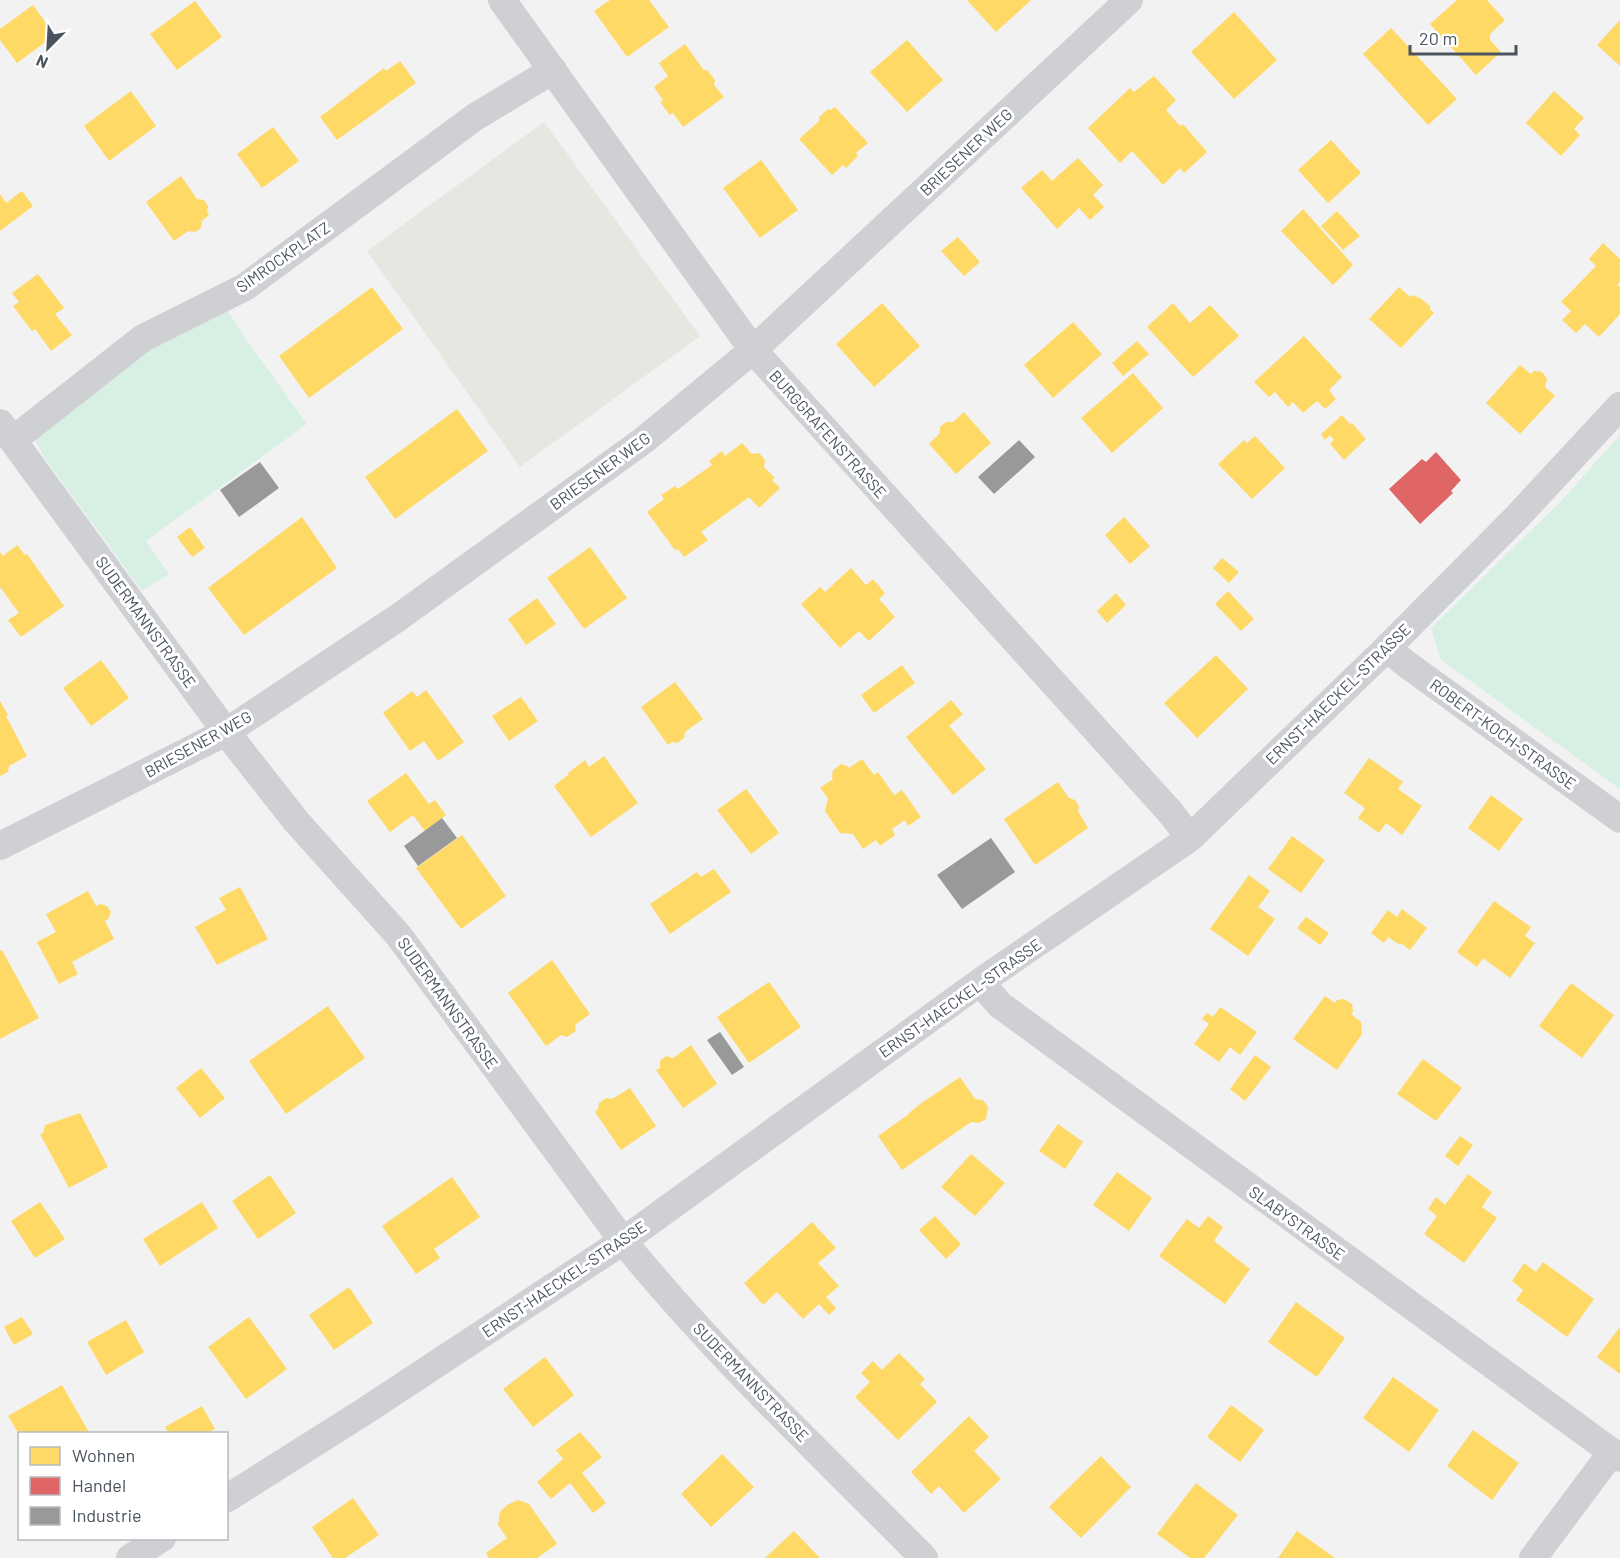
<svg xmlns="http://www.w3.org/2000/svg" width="1620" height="1558" font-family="Barlow,sans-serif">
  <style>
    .commercial { fill: #e7e6e0 }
    .green { fill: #d8f0e3 }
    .homes { fill: #ffd966 }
    .shops { fill: #e06666 }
    .industry { fill: #999 }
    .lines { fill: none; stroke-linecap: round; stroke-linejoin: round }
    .minor { stroke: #ced0d3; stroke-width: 28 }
    .labels { text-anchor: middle; stroke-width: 6; stroke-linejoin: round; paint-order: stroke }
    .street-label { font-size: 16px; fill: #4a535e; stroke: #fff }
  </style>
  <rect width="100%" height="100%" fill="#f2f2f2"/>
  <!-- commercial -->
  <path class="commercial" d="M544,122L700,336L520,467L367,251Z"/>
  <!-- green -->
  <path class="green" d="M226,308L246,339L307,424L146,541L169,574L142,591L46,460L36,442L40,432L158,345Z
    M1620,435V789L1440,659L1431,628L1560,502Z"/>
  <!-- homes -->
  <path class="homes" d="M610,0H649L669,27L627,57L594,11Z
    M967,0H1031L996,32Z
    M1457,0H1487L1505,20L1490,34V40L1501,52L1476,75L1430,24Z
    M195,1L222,37L177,70L150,34Z
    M33,5L55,35L17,63L0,40V29Z
    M1234,12L1277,60L1234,99L1191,52Z
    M1620,20V66L1597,45Z
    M1391,28L1457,99L1428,125L1363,54Z
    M907,40L943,80L907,112L870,72Z
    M685,44L703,69L708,71L715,80L714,85L724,97L683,127L673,113L670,115L660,102L663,100L654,87L668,76L659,63Z
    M400,61L416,83L337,140L320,117L384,68L386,71Z
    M1154,76L1176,100L1166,110L1180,126L1183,124L1207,152L1184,173L1180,168L1163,185L1132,151L1120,163L1088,128L1130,88L1134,92Z
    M131,91L156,126L109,161L84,126Z
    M1554,91L1584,118L1574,129L1580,135L1561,156L1526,123Z
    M835,107L868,143L856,153L858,156L846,168L843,165L832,175L799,139L819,121V117L828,109L831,110Z
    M273,127L299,161L262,188L237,154Z
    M1331,140L1361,173L1328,203L1298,170Z
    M1078,158L1103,185L1093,195L1104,207L1090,220L1079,208L1057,229L1021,188L1042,170L1052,181Z
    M761,160L798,210L760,238L723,188Z
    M181,176L197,199L204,200L208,206L207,212L209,215L202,221L201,228L195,232L188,231L174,241L146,202Z
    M22,191L33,206L0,231V194L6,203Z
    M1303,209L1353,265L1333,285L1281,231Z
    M1337,211L1360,236L1343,250L1321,226Z
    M958,237L980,262L964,276L941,251Z
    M1603,243L1620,259V282L1617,285L1620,287V314L1599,337L1585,324L1576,333L1562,320L1571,311L1561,302L1596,266L1589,259Z
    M38,274L64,308L55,314L72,335L51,351L35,329L32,331L13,306L19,302L12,293Z
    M372,287L403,329L309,398L279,356Z
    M1399,287L1410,297L1413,295L1417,297L1420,298L1430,306V309L1434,313L1401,348L1369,319Z
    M882,303L920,346L874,387L836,344Z
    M1173,303L1190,323L1210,305L1239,336L1193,377L1147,327Z
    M1073,322L1102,354L1053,398L1024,365Z
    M1304,336L1342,377L1329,390L1336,399L1325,409L1317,401L1303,413L1293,402L1288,407L1275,392L1269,397L1254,382Z
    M1137,341L1149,354L1123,376L1112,363Z
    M1520,365L1531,374L1534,371L1542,372L1547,379L1545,387L1555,396L1520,434L1486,403Z
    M1133,373L1163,408L1112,453L1081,418Z
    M457,409L488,451L395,519L365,477Z
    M964,412L991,443L956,474L929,444L940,433V427L946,422H953Z
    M1342,415L1350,424L1352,423L1366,439L1344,460L1330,444L1334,440L1330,435L1325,440L1321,434Z
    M1255,436L1285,468L1252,499L1218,464L1244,440L1247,443Z
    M742,443L752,454L759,453L765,460L764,467L775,478L772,480L780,488L759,508L749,497L701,532L708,540L684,557L678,549L675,550L647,512L664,499L661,495L675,486L678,489L712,465L709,461L722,451L725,456Z
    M302,517L337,568L244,635L208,588Z
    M1124,517L1150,546L1130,564L1105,535Z
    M190,527L205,548L192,557L177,537Z
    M17,545L25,555L27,554L64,606L21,637L8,620L19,613L0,587V552L3,556Z
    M590,547L627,598L584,629L547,578Z
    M1222,558L1239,572L1229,583L1213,568Z
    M851,568L866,585L873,579L885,593L879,599L895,617L869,641L859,631L840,648L801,604L820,587L825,592Z
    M1228,591L1254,619L1241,631L1215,604Z
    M1116,593L1126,605L1107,623L1097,611Z
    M537,598L556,624L526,645L508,619Z
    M1216,655L1248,689L1197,738L1164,703Z
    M101,660L129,698L91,726L63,688Z
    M902,665L915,683L874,713L861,695Z
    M675,682L703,719L685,732L684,738L677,743L672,742L668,745L641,707Z
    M426,690L464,742L438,761L424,741L410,751L383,713L412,691L417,697Z
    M521,697L538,721L509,741L492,716Z
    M951,700L963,714L949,726L986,769L953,795L906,737Z
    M0,701L8,715L6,716L27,756L9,766L8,772L0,776Z
    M604,756L638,803L591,837L554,786L569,774L568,773L585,760L589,767Z
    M1369,758L1403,782L1398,789L1422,806L1402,835L1386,823L1379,833L1358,818L1365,808L1344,793Z
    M862,759L874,775L878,772L894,795L902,790L921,817L908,826L905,820L892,829L895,835L880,846L876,840L863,849L853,834L840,833L825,811L828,798L820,788L833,779L832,777L833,770L841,764L847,766L849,768Z
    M406,773L429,804L435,800L446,815L425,831L413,815L390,832L367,801Z
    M1058,782L1069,798L1075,800L1079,806L1078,811L1088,828L1035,865L1004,819Z
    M746,789L779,833L751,854L717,810Z
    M1491,795L1523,819L1499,851L1468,828Z
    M462,835L506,896L461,929L416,868Z
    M1292,836L1325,860L1301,893L1268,869Z
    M714,869L731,892L670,934L650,904L697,872L701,877Z
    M1249,875L1270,891L1258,907L1275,919L1248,956L1210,929Z
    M240,887L268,939L217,965L195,927L226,910L219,898Z
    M88,891L96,906L100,904L107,906L111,912L108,919L105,921L114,939L72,962L78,974L59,984L37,942L56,932L46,914Z
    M1494,901L1531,927L1525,936L1535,943L1510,978L1483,958L1477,967L1457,952Z
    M1402,909L1427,928L1410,950L1401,943L1400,945L1388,937L1384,943L1371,933L1388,910L1397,917Z
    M1306,917L1329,933L1320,945L1297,928Z
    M2,950L39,1018L0,1039V951Z
    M552,960L590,1014L575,1025L576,1031L567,1037L561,1035L546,1046L508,993Z
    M769,982L801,1027L749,1063L717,1017Z
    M1571,983L1614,1015L1582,1058L1539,1026Z
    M1325,996L1335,1003L1337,1000L1344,999L1352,1004L1353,1011L1351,1014L1361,1022L1362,1034L1337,1070L1293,1039Z
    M328,1006L365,1058L286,1114L249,1061Z
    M1220,1007L1257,1032L1240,1055L1230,1047L1219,1062L1194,1044L1209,1024L1202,1019L1207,1013L1213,1017Z
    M691,1045L717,1084L683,1108L656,1070L660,1068V1061L666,1056L673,1058Z
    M1255,1055L1271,1067L1245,1101L1230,1089Z
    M1423,1059L1462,1088L1436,1121L1397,1094Z
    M201,1068L225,1098L200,1118L176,1088Z
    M960,1077L975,1099L983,1100L988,1107L986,1119L979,1123L971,1122L902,1170L878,1136L909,1114V1113L920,1104Z
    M630,1088L656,1126L621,1150L595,1112L598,1109L599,1103L606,1098L612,1099Z
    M80,1113L108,1167L69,1188L40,1134L43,1133L45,1125Z
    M1058,1124L1083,1142L1065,1169L1039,1151Z
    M1460,1136L1473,1145L1458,1166L1445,1156Z
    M971,1154L1005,1183L975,1216L941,1187Z
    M1117,1172L1152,1198L1129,1231L1093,1205Z
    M1468,1174L1492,1192L1482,1207L1497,1218L1464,1263L1424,1234L1437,1216L1428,1209L1436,1197L1445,1205Z
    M270,1175L296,1213L258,1239L232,1201Z
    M452,1177L480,1217L434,1249L440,1258L416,1274L382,1226Z
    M40,1202L65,1239L35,1258L11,1221Z
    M202,1202L218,1228L160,1266L143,1239Z
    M935,1216L961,1244L946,1259L919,1230Z
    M1208,1216L1223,1227L1214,1241L1250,1269L1225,1304L1159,1256L1187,1219L1199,1228Z
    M812,1222L836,1248L818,1263L839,1286L826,1297L836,1308L829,1315L819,1304L803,1319L777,1292L763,1305L744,1283Z
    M1543,1262L1594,1299L1567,1337L1516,1300L1523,1290L1512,1281L1524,1263L1536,1272Z
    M349,1287L373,1323L334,1350L309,1315Z
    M1296,1302L1345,1338L1317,1377L1268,1342Z
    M22,1317L33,1334L14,1345L4,1327Z
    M249,1317L287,1369L246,1399L208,1347Z
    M126,1320L144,1352L106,1375L87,1342Z
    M1620,1327V1374L1597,1357Z
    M899,1353L925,1379L920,1384L937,1402L898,1440L855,1397L870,1382L861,1373L873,1361L882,1370Z
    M545,1357L574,1395L533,1427L503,1389Z
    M1393,1377L1439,1410L1409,1452L1363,1418Z
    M62,1385L90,1434H20V1436L8,1416Z
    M1231,1405L1264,1430L1240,1462L1207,1437Z
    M202,1406L215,1429L206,1434H169L165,1427Z
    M969,1416L989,1437L974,1451L1001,1479L964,1513L939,1486L931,1494L911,1472Z
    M1473,1430L1519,1463L1492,1500L1447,1466Z
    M580,1432L602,1457L582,1473L606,1503L593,1513L570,1483L551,1499L537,1482L563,1459L556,1450Z
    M722,1454L754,1487L711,1527L681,1494Z
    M1101,1456L1131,1487L1081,1538L1049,1507Z
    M1196,1483L1238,1515L1204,1558H1190L1157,1534Z
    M353,1498L379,1535L345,1558H333L312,1527Z
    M518,1500L529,1504L557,1544L537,1558H489L486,1553L507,1538L498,1525L500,1512L507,1505Z
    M794,1531L820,1558H765Z
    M1297,1531L1335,1558H1278Z"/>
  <!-- shops -->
  <path class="shops" d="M1436,452L1461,480L1451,491L1453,493L1420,524L1389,489L1422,459L1426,462Z"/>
  <!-- industry -->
  <path class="industry" d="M1019,440L1035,457L994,494L978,477Z
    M260,462L279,488L239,517L220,490Z
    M442,818L457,838L418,866L404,846Z
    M991,838L1015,872L962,909L937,875Z
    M720,1032L744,1067L732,1075L707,1040Z"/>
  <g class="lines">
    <!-- minor -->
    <path class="minor" d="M502,0L753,350L1170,812L1190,838
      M0,423L226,732L296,821L399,936L623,1241C715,1354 822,1455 924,1558
      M13,440L143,338L245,287L475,117L553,70
      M1387,648L1405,663L1620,819
      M0,846L226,732L399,617L644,440L753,350L1129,0
      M980,982L1000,1005L1620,1458
      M226,1499L365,1411L623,1241L980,982L1190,838L1387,648L1517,517L1620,406
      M130,1558L162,1538
      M1533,1558L1612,1452"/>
  </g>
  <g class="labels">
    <!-- street labels -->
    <g class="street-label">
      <text transform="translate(966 152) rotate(-43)" y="6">BRIESENER WEG</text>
      <text transform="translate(283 257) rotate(-35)" y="6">SIMROCKPLATZ</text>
      <text transform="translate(828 434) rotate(48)" y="6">BURGGRAFENSTRASSE</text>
      <text transform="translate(600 471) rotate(-36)" y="6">BRIESENER WEG</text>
      <text transform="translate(146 622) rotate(54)" y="6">SUDERMANNSTRASSE</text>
      <text transform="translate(1338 694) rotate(-44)" y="6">ERNST-HAECKEL-STRASSE</text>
      <text transform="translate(1503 734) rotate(36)" y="6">ROBERT-KOCH-STRASSE</text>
      <text transform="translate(198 744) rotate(-29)" y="6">BRIESENER WEG</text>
      <text transform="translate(960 998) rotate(-35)" y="6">ERNST-HAECKEL-STRASSE</text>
      <text transform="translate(448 1003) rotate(54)" y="6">SUDERMANNSTRASSE</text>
      <text transform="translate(1297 1223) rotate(36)" y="6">SLABYSTRASSE</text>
      <text transform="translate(564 1279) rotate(-34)" y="6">ERNST-HAECKEL-STRASSE</text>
      <text transform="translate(751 1382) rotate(46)" y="6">SUDERMANNSTRASSE</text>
    </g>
  </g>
  <!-- legend -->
  <rect x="18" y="1432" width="210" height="108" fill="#ffffff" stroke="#b7babf" stroke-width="1.5"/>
  <rect x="30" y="1447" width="30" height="18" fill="#ffd966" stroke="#b7babf" stroke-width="1.5"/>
  <text x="72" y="1462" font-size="18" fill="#4a535e">Wohnen</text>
  <rect x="30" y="1477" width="30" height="18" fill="#e06666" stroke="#b7babf" stroke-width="1.5"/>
  <text x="72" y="1492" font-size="18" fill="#4a535e">Handel</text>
  <rect x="30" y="1507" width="30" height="18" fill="#999999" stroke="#b7babf" stroke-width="1.5"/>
  <text x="72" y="1522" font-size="18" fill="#4a535e">Industrie</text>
  <!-- north arrow -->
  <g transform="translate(48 48) rotate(204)" stroke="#ffffff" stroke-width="4.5" paint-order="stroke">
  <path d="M0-4.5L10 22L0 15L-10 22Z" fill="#4a535e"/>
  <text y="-9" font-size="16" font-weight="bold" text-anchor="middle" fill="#4a535e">N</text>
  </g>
  <!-- scale -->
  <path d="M1410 45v9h106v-9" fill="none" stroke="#4a535e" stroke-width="3"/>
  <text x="1419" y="45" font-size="18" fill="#4a535e" stroke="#ffffff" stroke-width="4.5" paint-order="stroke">20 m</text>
</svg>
